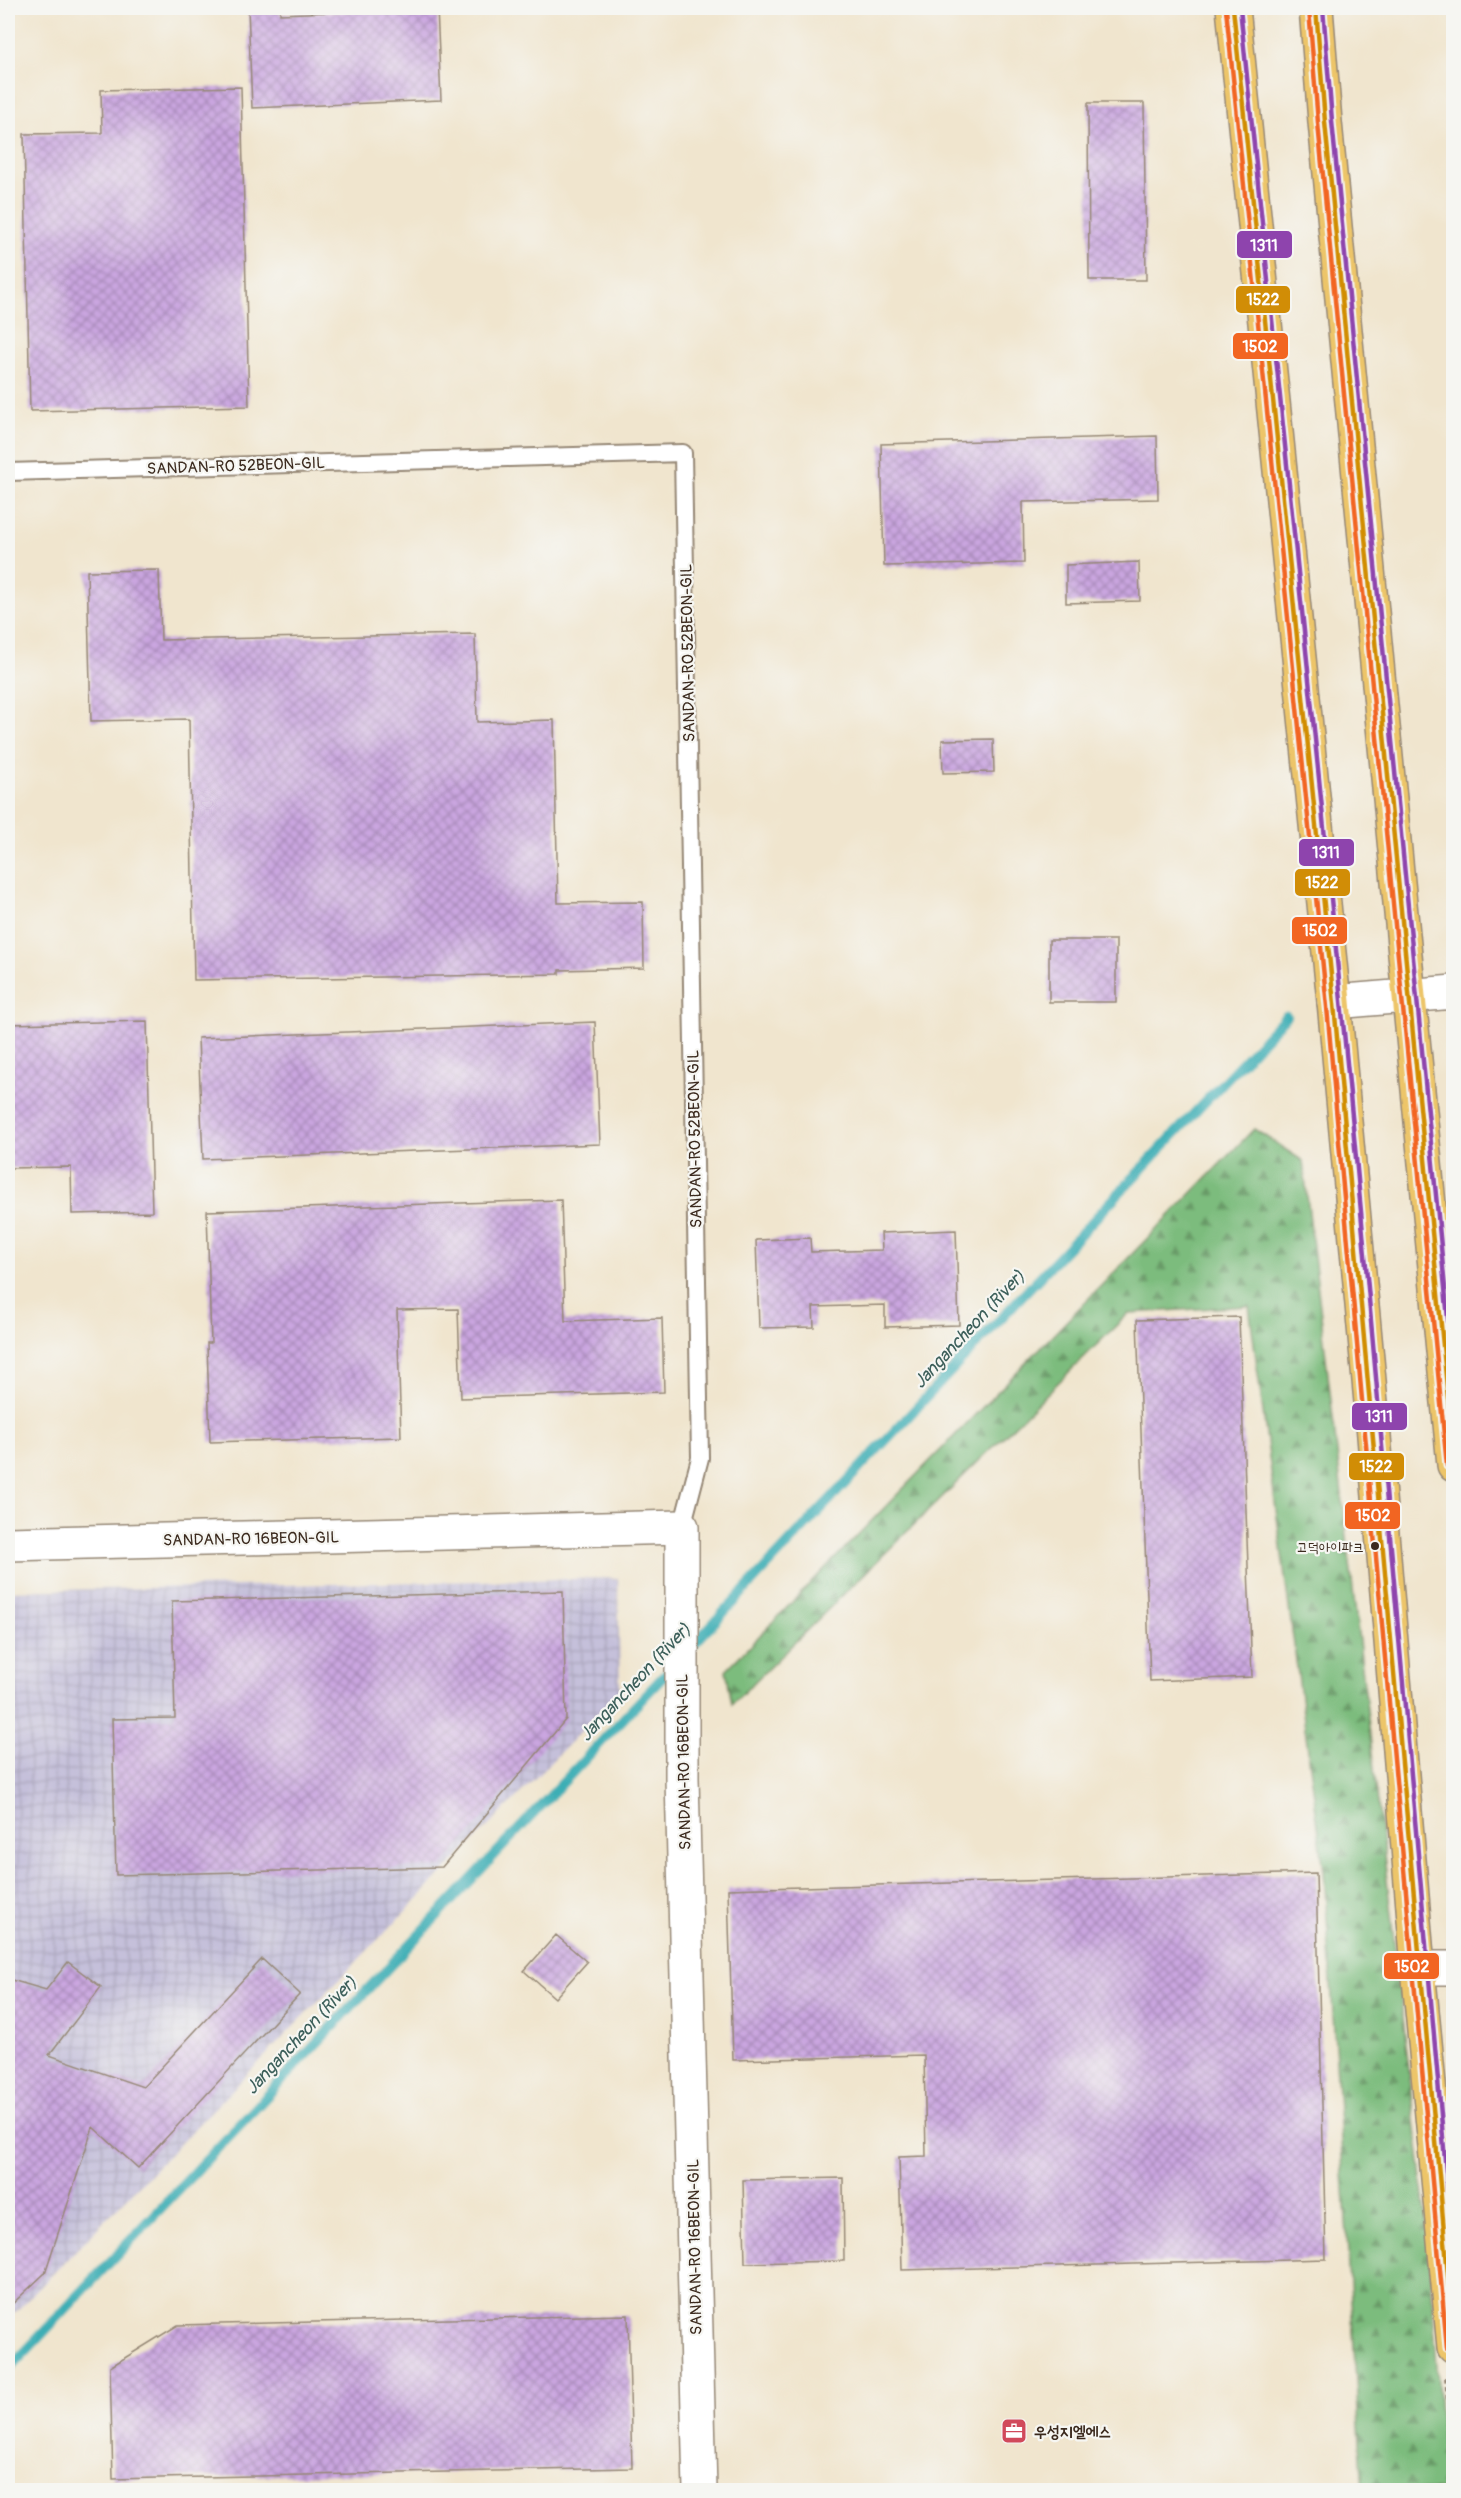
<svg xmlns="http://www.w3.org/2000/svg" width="1461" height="2498" font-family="Pangolin,'Poor Story',sans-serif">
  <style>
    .industrial { fill: url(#industrial-grid) }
    .forest { fill: url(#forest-firs); stroke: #5c734e; stroke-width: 1.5 }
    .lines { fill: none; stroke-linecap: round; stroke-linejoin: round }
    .stream { stroke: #3daeb5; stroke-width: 10 }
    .building { fill: url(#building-cross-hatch) }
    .service-casing { stroke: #968876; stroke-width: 20 }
    .minor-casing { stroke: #968876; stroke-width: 36 }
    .tertiary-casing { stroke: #968876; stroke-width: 36 }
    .primary-casing { stroke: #968876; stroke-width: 36 }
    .path { stroke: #968876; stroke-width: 4; stroke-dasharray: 4.5 4.5; stroke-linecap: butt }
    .service { stroke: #fff; stroke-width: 16 }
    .minor { stroke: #fff; stroke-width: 33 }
    .tertiary { stroke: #fff; stroke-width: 33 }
    .primary { stroke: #edc569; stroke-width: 33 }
    .bus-1-casing { stroke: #f6f6f2; stroke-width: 9 }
    .bus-2-casing { stroke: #f6f6f2; stroke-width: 9 }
    .bus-3-casing { stroke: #f6f6f2; stroke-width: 9 }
    .bus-1 { stroke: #d18d06; stroke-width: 4.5 }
    .bus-2 { stroke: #f26522; stroke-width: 4.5 }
    .bus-3 { stroke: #8e44ad; stroke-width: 4.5 }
    .bus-dot { fill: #3b2a1e; stroke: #f6f6f2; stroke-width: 2 }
    .labels { text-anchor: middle; stroke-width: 4.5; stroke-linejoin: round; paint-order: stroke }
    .bus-label { font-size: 14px; fill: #3b2a1e; stroke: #f6f6f2; text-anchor: end }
    .street-label { font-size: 16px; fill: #3b2a1e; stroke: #f6f6f2 }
    .poi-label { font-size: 16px; font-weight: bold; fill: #3b2a1e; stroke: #f6f6f2; text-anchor: start }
    .water-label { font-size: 18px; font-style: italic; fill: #3c5f5a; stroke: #f6f6f2 }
    .line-badge { stroke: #f6f6f2; stroke-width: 2 }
    .badge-label { font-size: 16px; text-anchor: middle; font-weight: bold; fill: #fff }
  </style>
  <defs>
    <pattern id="industrial-grid" width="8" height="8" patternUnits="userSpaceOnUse" patternTransform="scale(1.5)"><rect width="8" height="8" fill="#c5c0da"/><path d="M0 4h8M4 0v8" fill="none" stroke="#aaa5bb"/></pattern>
    <pattern id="forest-firs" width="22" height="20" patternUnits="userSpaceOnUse" patternTransform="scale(1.5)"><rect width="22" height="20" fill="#7cbc7d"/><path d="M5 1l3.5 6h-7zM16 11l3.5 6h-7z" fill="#679966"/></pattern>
    <pattern id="building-cross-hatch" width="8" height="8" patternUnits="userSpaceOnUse" patternTransform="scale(1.5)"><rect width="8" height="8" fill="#caa6e0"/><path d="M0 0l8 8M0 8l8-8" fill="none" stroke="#a587b5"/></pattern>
  </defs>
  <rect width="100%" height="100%" fill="#f6f6f2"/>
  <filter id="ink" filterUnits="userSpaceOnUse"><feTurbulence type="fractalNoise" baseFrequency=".0167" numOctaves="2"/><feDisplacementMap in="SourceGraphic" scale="12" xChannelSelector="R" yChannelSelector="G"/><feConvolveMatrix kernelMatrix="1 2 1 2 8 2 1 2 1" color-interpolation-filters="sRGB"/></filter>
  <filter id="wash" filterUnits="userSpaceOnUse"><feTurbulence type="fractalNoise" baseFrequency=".008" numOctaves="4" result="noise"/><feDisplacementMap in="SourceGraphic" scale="24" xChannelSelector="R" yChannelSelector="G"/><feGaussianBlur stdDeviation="1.35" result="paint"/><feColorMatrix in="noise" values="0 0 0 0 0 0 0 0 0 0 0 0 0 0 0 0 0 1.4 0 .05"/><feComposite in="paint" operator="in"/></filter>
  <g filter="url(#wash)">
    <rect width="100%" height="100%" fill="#f0e5ce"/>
    <!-- industrial -->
    <path class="industrial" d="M618,1578L620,1691L8,2320V1591Z"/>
    <!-- forest -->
    <path class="forest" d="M1254,1129L1303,1161L1428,2232L1445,2490H1363L1324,1871L1249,1306L1129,1313L732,1704L726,1670Z"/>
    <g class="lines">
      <!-- stream -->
      <path class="stream" d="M690,1648L1286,1016
        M8,2370L675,1664"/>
    </g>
    <g id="blocks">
      <!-- building -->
      <path class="building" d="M248,8H280V14L437,8L441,100L252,108Z
        M241,87L249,406L30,411L24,134L102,133L101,90Z
        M1088,103H1144L1146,280H1089Z
        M1157,436L1158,499L1023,502L1024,563L884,566L881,444Z
        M1139,562L1140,601L1066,603V565Z
        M159,570L161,640L475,634L477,722L554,720L558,903L643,902L644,968L559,970V974L194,980L189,719L91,721L87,571Z
        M993,739L994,772L943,773L942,740Z
        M1049,940H1116V1002H1049Z
        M147,1021L152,1212L72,1214L71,1167L8,1168V1024Z
        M595,1022L600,1144L203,1159L198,1038Z
        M561,1200L565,1321L662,1318L664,1392L461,1398L458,1309L397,1310L401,1437L210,1442L207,1343H211L207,1211Z
        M956,1230L959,1325L885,1327V1305L813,1307L814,1327L759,1328L756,1240L810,1238L811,1252L882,1250L881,1233Z
        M1239,1317L1252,1677L1150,1681L1137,1320Z
        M563,1591L566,1719L442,1867L116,1875L112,1719L175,1718L172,1601Z
        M1316,1873L1326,2259L902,2270L899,2157L926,2156L924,2055L733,2060L728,1889Z
        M556,1935L587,1962L555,1998L524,1971Z
        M262,1959L300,1994L138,2168L93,2127L45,2273L8,2308V1979L46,1990L68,1962L101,1987L49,2055L143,2087Z
        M843,2178L844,2261L745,2263L743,2180Z
        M628,2315L632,2468L113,2479L110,2367L178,2325Z"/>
    </g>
  </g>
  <g filter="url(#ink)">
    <use href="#blocks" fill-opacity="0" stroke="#968876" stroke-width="1.5"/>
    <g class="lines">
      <!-- service casing -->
      <g class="service-casing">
        <path id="service" d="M8,472L683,453L700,1458L682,1527"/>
      </g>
      <!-- minor casing -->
      <g class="minor-casing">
        <path id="minor" d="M8,1544L682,1527V1778L700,2490"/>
      </g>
      <!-- tertiary casing -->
      <g class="tertiary-casing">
        <path id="tertiary" d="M1334,1002L1454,992
          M1418,1968H1454"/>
      </g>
      <!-- primary casing -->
      <g class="primary-casing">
        <path id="primary" d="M1233,8L1334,1002L1373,1424L1418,1968L1454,2347
          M1316,8L1325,122L1454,1465"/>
      </g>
      <!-- path -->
      <path class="path" d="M1446,2377L1454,2478"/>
      <!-- service -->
      <use href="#service" class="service"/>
      <!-- minor -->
      <use href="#minor" class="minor"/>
      <!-- tertiary -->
      <use href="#tertiary" class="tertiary"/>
      <!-- primary -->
      <use href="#primary" class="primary"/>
      <!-- bus-1 casing -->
      <g class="bus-1-casing">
        <path id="bus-1" d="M1233,8C1267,340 1302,672 1334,1004C1377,1450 1411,1896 1454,2342
          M1316,8L1325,122L1454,1460"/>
      </g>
      <!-- bus-2 casing -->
      <g class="bus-2-casing">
        <path id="bus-2" d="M1226,9C1259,342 1295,674 1327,1007C1369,1454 1404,1901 1447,2348
          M1309,9L1318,123L1447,1466"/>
      </g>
      <!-- bus-3 casing -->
      <g class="bus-3-casing">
        <path id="bus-3" d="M1240,8C1288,479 1339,951 1380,1423C1405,1703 1427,1983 1454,2262
          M1323,8L1332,121L1454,1381"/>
      </g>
      <!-- bus-1 -->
      <use href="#bus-1" class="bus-1"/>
      <!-- bus-2 -->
      <use href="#bus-2" class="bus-2"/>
      <!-- bus-3 -->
      <use href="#bus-3" class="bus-3"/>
    </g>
  </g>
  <!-- icons -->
  <defs>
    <g id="office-square" transform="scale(1.35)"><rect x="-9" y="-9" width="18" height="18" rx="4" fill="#d1495b" stroke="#f6f6f2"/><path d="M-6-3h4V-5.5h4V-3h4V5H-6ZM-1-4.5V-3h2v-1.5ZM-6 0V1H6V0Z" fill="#fff"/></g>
  </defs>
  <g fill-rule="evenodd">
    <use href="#office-square" x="1014" y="2431"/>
  </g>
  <!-- markers -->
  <circle class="bus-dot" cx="1375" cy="1546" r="5"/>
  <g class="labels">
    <!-- bus labels -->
    <g class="bus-label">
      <text x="1364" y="1552">고덕아이파크</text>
    </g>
    <!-- street labels -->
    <g class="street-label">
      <text transform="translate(236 465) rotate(-2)" y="6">SANDAN-RO 52BEON-GIL</text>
      <text transform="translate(687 653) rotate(-91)" y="6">SANDAN-RO 52BEON-GIL</text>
      <text transform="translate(694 1139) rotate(-91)" y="6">SANDAN-RO 52BEON-GIL</text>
      <text transform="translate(251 1538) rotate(-1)" y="6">SANDAN-RO 16BEON-GIL</text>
      <text transform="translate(683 1762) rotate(-91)" y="6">SANDAN-RO 16BEON-GIL</text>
      <text transform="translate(694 2247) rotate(-91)" y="6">SANDAN-RO 16BEON-GIL</text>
    </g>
    <!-- poi labels -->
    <g class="poi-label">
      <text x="1034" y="2437">우성지엘에스</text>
    </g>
    <!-- water labels -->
    <g class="water-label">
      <text transform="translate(969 1329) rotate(-47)" y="6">Jangancheon (River)</text>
      <text transform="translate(635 1682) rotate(-47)" y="6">Jangancheon (River)</text>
      <text transform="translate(301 2035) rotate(-47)" y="6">Jangancheon (River)</text>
    </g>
  </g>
  <g class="line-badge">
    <rect x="1236" y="230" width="57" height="29" rx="6" fill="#8e44ad"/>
    <rect x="1235" y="285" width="56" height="29" rx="6" fill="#d18d06"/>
    <rect x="1232" y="332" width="57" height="28" rx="6" fill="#f26522"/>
    <rect x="1298" y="838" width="57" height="29" rx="6" fill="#8e44ad"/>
    <rect x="1294" y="868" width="57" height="29" rx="6" fill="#d18d06"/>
    <rect x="1291" y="916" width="57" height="29" rx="6" fill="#f26522"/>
    <rect x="1351" y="1402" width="57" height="29" rx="6" fill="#8e44ad"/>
    <rect x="1348" y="1452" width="57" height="29" rx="6" fill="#d18d06"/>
    <rect x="1344" y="1501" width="57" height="29" rx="6" fill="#f26522"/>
    <rect x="1383" y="1952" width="57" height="28" rx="6" fill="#f26522"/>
  </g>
  <g class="badge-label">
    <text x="1264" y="251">1311</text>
    <text x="1263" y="305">1522</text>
    <text x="1260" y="352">1502</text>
    <text x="1326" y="858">1311</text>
    <text x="1322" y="888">1522</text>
    <text x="1320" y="936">1502</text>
    <text x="1379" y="1422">1311</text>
    <text x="1376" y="1472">1522</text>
    <text x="1373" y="1521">1502</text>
    <text x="1412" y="1972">1502</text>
  </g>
  <!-- margin -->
  <rect width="1461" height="2498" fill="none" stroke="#f6f6f2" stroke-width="30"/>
</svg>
